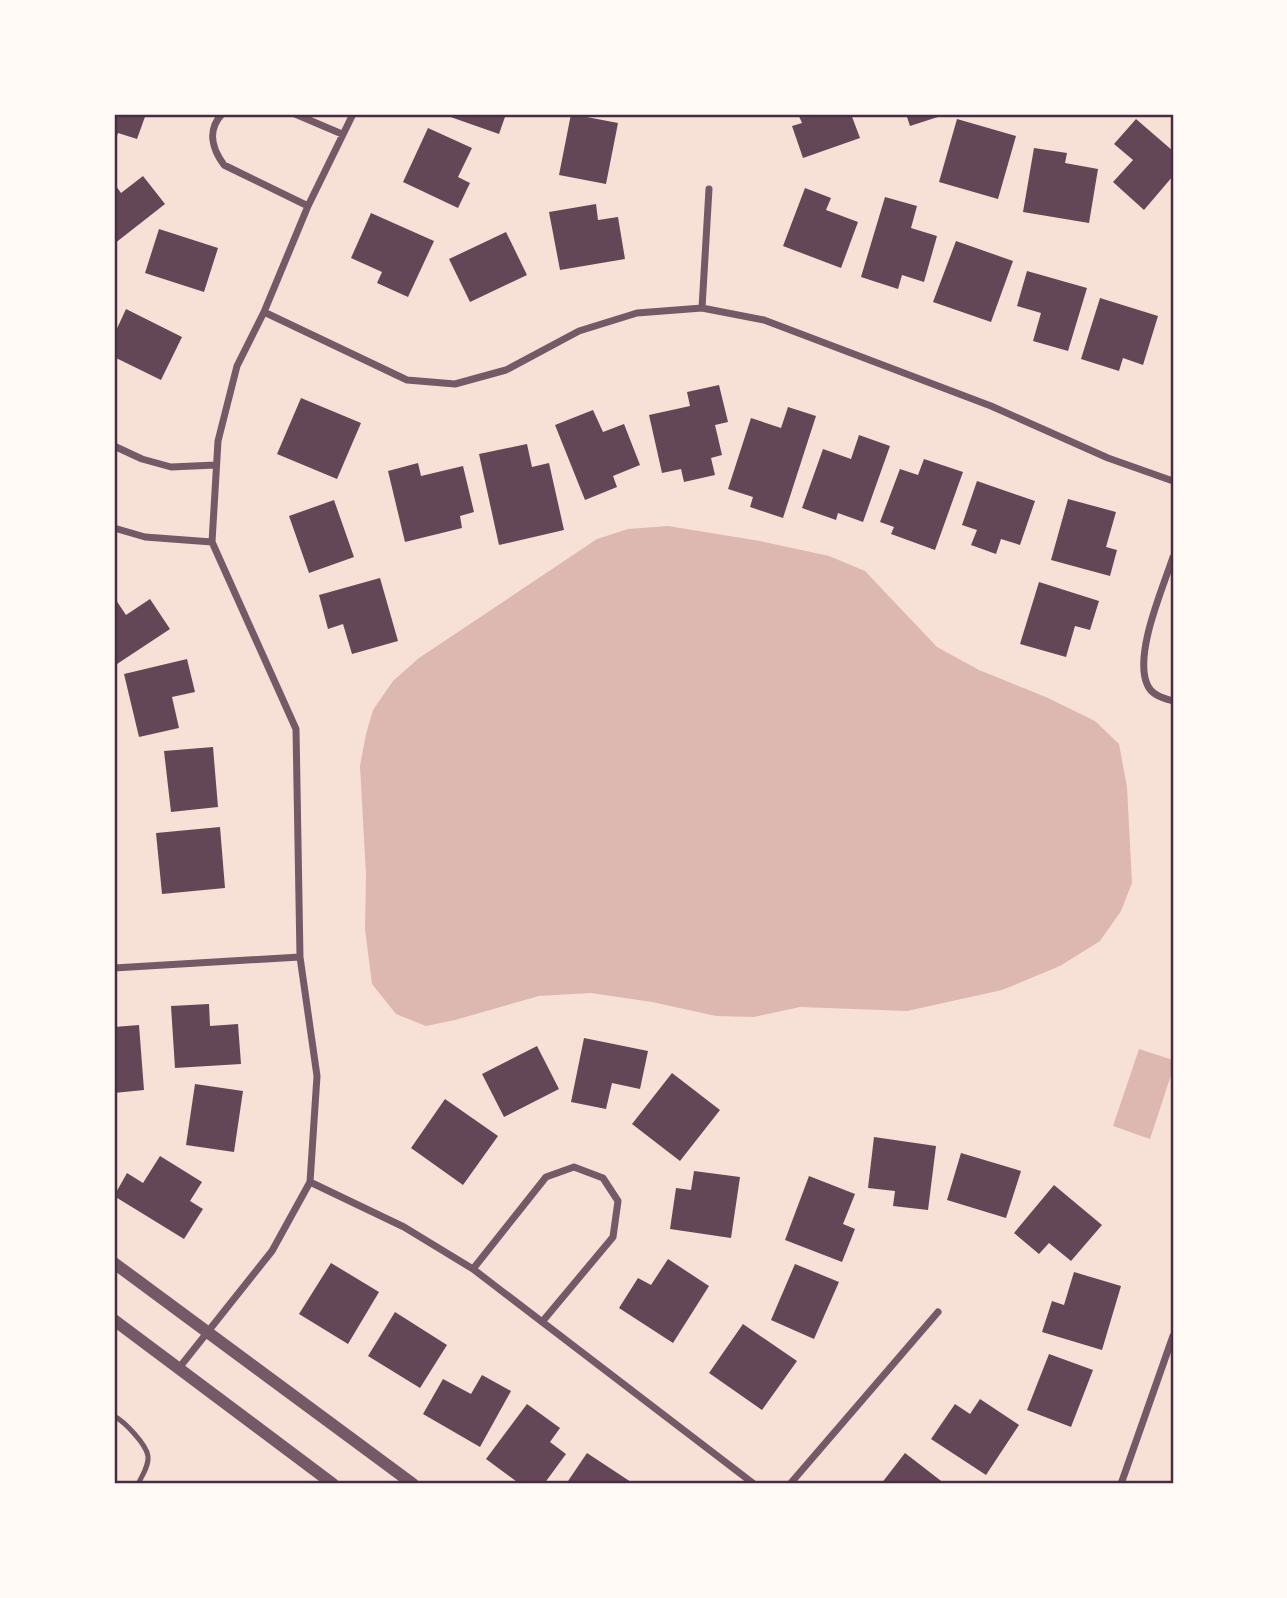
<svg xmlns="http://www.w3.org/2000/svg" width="1287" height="1598" font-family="'Alegreya Sans',sans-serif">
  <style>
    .water { fill: #dcb8b0 }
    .building { fill: #644757 }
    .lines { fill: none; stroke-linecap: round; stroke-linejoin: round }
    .service { stroke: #755966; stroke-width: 5 }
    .minor { stroke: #755966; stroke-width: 7 }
    .tertiary { stroke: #755966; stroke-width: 12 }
    .neatline { fill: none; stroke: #4a2c40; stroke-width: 2.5 }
  </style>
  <rect width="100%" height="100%" fill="#f7e1d7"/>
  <!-- water -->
  <path class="water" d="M668,526L760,541L829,556L865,571L937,647L979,670L1048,698L1095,721L1119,744L1127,787L1132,883L1121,911L1100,941L1060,966L1002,990L907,1011L800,1007L754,1017L716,1016L652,1002L591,993L539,996L455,1020L426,1026L396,1014L372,984L365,929L366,875L360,766L366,734L373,710L393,681L419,658L597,539L628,529Z
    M1139,1049L1173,1060V1069L1150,1139L1113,1126Z"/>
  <!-- building -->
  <path class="building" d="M114,114H146L137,139L118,133L114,144Z
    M442,114H506L499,134Z
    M571,114L618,123L606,184L559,175Z
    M798,114H851L860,138L803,158L792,126L802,123Z
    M906,114H947L910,126Z
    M957,119L1016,136L998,199L939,182Z
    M1136,119L1173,151V176L1144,210L1113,182L1133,160L1114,144Z
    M428,128L472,148L458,177L470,183L458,208L403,182Z
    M1034,148L1067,153L1065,163L1098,169L1089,223L1023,212Z
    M143,176L165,204L114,244V183L121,193Z
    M805,188L831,198L826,210L858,222L841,268L783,246Z
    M885,197L917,206L911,228L937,236L924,282L902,275L898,289L861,277Z
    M596,204L598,220L618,217L625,259L560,270L549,212Z
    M371,213L434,241L408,297L377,283L382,272L351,258Z
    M159,229L218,248L204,292L145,273Z
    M506,232L527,275L470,302L449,259Z
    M956,241L1013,261L991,322L933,302Z
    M1027,271L1087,288L1068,351L1033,341L1041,313L1017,306Z
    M1100,298L1158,316L1143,365L1123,358L1119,371L1081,359Z
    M126,309L182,337L161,380L114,357V335Z
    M719,385L728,422L715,425L722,455L711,458L715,475L684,482L681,469L662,473L649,415L690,406L687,392Z
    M301,398L361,423L337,479L277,454Z
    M788,407L816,416L783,518L750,507L753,497L728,489L751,418L781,428Z
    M593,410L603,432L624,424L640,465L613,476L617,487L585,500L555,425Z
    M859,435L890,446L863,522L838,513L836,520L802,508L823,449L851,459Z
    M527,444L532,467L549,463L564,530L499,545L479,454Z
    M924,459L963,472L935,550L891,534L894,527L880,522L900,469L918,475Z
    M418,463L421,476L463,466L474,512L460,516L462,528L405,542L388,471Z
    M977,481L1035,501L1020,545L1001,539L996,554L971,545L977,530L962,525Z
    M1068,499L1116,512L1106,547L1117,550L1110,576L1051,560Z
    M334,500L354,557L309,573L289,516Z
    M380,578L398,641L352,654L343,624L328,629L319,595Z
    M1039,582L1099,601L1090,630L1075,626L1066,657L1020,644Z
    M114,597L126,615L150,599L170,629L114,666Z
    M187,659L195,692L172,697L179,728L139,737L124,674Z
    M213,747L218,807L171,812L164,751Z
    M220,827L225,888L162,894L156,833Z
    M209,1004L210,1026L238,1024L241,1064L175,1068L171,1006Z
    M139,1025L144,1090L114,1093V1027Z
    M584,1038L648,1051L640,1089L612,1083L606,1109L571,1102Z
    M537,1046L559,1089L504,1117L482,1074Z
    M672,1073L720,1110L680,1161L632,1124Z
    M195,1084L243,1091L234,1152L186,1145Z
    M445,1099L498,1136L463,1185L411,1148Z
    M874,1137L936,1146L928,1210L893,1206L895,1191L868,1188Z
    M961,1153L1021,1171L1006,1218L947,1200Z
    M160,1156L202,1182L190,1201L203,1209L184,1239L114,1196L127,1173L143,1183Z
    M694,1171L740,1177L731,1238L670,1229L676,1188L691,1190Z
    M809,1176L855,1194L843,1224L855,1229L842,1262L785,1240Z
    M1054,1185L1102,1225L1071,1261L1049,1243L1039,1254L1014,1233Z
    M668,1259L709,1286L673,1343L619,1308L638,1278L651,1285Z
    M331,1263L379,1292L348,1344L299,1314Z
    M795,1264L839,1282L814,1339L771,1320Z
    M1074,1272L1121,1286L1102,1350L1042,1332L1052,1301L1064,1305Z
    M395,1312L447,1345L420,1388L368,1356Z
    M743,1324L797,1361L762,1410L709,1373Z
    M1049,1354L1093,1370L1071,1427L1027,1410Z
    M482,1375L511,1391L480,1447L423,1414L443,1379L471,1394Z
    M980,1399L1019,1425L986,1475L931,1439L955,1404L970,1414Z
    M527,1404L560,1428L550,1442L566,1454L544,1484H520L486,1459Z
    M587,1453L634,1484H566Z
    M905,1453L945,1484H881Z"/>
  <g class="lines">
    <!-- service -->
    <path class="service" d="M114,1416C125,1422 146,1444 148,1456C149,1466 142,1476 138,1484"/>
    <!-- minor -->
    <path class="minor" d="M222,114C207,130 212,149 224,165L308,206
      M295,114L342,134
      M702,308L709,189
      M264,312L407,380L455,384L506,370L579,331L637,313L702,308L764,320L991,406L1108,458L1173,481
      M114,446L142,459L171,467L216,465
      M114,528L145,537L212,542L296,729L300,957L317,1076L310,1182L272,1251L179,1368
      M212,542L218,441L237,366L264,312L308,206L353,114
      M1173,557C1163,588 1134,653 1147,684C1151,695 1163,698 1173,701
      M114,968L300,957
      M310,1182L404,1227L473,1269L754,1484
      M473,1269L546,1177L574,1167L603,1178L618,1201L613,1237L542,1322
      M790,1484L938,1312
      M1121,1484L1173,1336"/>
    <!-- tertiary -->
    <path class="tertiary" d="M114,1263L413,1484
      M114,1320L333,1484"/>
  </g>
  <!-- border -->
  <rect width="1287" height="1598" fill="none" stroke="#fffaf5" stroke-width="231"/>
  <rect x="116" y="116" width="1056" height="1366" class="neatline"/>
</svg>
